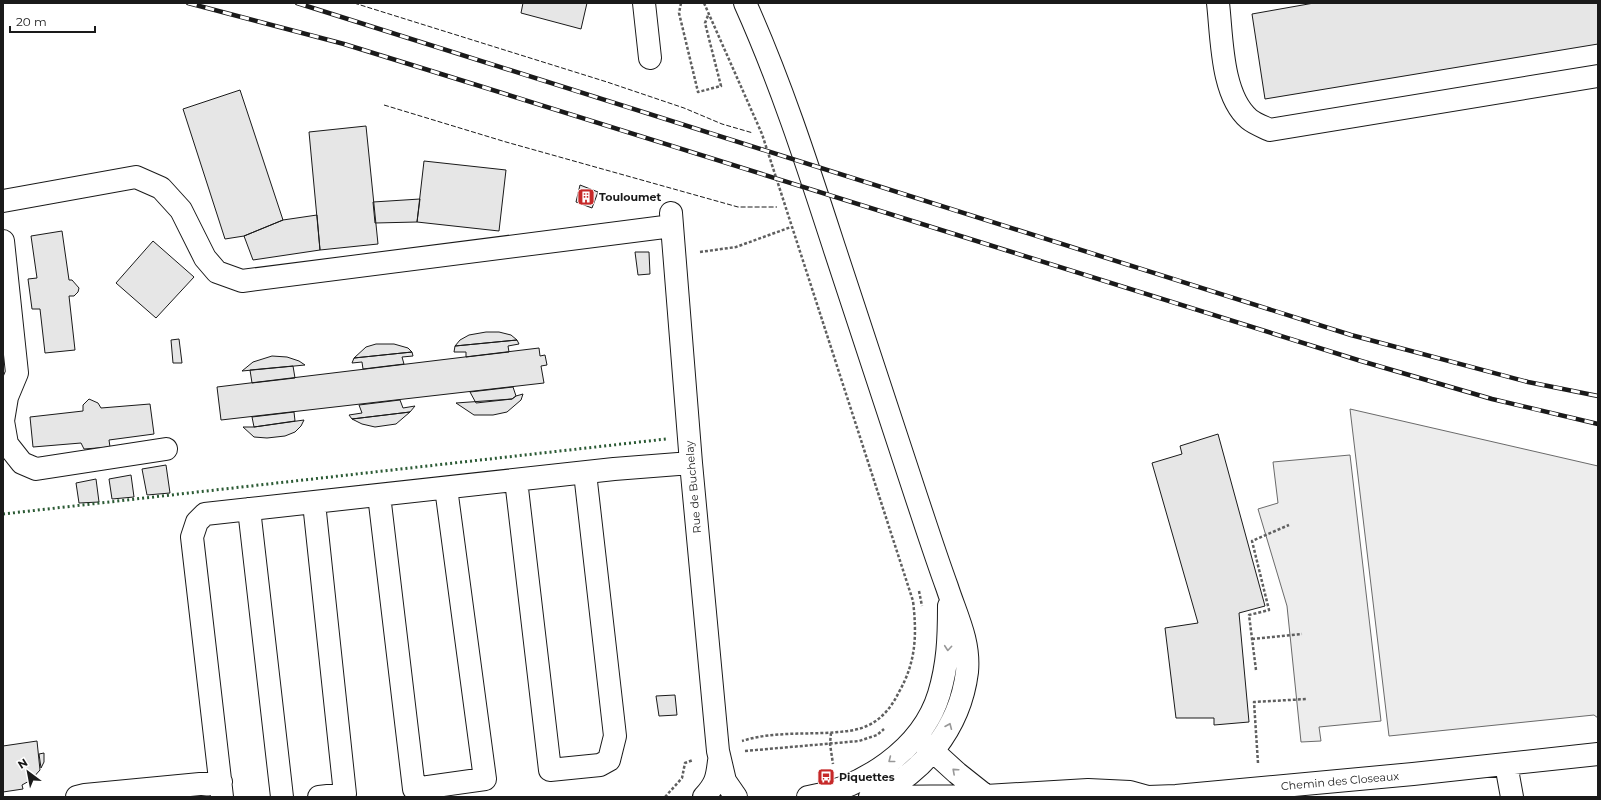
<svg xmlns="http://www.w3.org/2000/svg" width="1601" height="800" font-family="Montserrat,sans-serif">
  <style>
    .built { fill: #ededed; stroke: #6a6a6a }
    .building { fill: #e6e6e6; stroke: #1a1a1a }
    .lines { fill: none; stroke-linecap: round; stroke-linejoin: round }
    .minor-casing { stroke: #1a1a1a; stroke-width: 24 }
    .path { stroke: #5f5f5f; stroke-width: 2.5; stroke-dasharray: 3 2; stroke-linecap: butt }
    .minor { stroke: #fff; stroke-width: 22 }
    .rail-casing { stroke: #1a1a1a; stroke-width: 4.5 }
    .rail { stroke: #fff; stroke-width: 3; stroke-dasharray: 9; stroke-linecap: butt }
    .hedge { stroke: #2b5a34; stroke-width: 3; stroke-dasharray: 2 3; stroke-linecap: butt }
    .fence { stroke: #1a1a1a; stroke-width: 1; stroke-dasharray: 5 2; stroke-linecap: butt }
    .oneway { stroke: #989898 }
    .labels { text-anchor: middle; stroke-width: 3; stroke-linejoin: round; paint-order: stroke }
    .poi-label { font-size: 11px; font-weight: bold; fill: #1a1a1a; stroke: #fff; text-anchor: start }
    .street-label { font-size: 11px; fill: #1a1a1a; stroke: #fff }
  </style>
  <rect width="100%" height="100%" fill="#fff"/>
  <!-- built -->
  <path class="built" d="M1350,409L1598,466V718L1594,715L1389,736Z
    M1350,455L1381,721L1319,727L1321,741L1301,742L1287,606L1258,509L1278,503L1273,462Z"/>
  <!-- building -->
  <path class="building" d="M523,3H587L581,29L521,13Z
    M1314,3H1598V44L1265,99L1252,14Z
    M240,90L283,220L244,236L225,239L183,109Z
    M366,126L378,244L320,250L309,132Z
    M424,161L506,170L499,231L417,222Z
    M580,185L598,192L592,208L576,202Z
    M420,199L417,222L375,223L373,202Z
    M317,215L320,250L253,260L244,236L283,220Z
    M62,231L69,280H72L79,288L78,292L74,296H69L75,350L45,353L40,309H32L28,279L37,278L31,236Z
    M153,241L194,277L156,318L116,283Z
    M635,252H649L650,274L638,275Z
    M486,332H499L511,335L517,340L455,346L460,340L469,335Z
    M179,339L182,363H173L171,340Z
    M517,340L519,344L508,346L509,352L466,357V352H454L455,346Z
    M376,344H394L408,348L412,352L354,358L366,347Z
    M539,348L540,356L545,355L547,365L541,366L544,383L221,420L217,387Z
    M412,352L413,356L402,357L404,364L363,369L362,362L352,363L354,358Z
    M272,356L287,357L299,361L305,365L242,371L253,362Z
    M293,366L295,378L252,383L250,370Z
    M513,387L516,396L512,399L476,403L470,392Z
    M523,394L521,400L507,412L493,415H474L456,403L512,399L516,396Z
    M89,399L98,403L101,408L150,404L154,434L109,440L110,447L84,449L81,443L33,447L30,417L83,411V405Z
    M400,400L403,408L415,406L410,412L352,419L349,415L362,413L359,405Z
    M294,412L295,421L254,427L252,417Z
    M410,412L396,424L375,427L362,424L352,419Z
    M304,420L301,426L295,432L285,436L267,438L254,437L243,427H254Z
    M1218,434L1265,606L1239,613L1249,722L1214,725V718H1176L1165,628L1198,623L1152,463L1182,454L1180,446Z
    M166,465L170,493L147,495L142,469Z
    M131,475L134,497L112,499L109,479Z
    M96,479L99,502L79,503L76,483Z
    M675,695L677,715L659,716L656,696Z
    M37,741L40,770L31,780L22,785L23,789L3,792V746Z
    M44,753V762L41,768L39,754Z"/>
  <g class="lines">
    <!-- minor casing -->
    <g class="minor-casing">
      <path id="minor" d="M644,3L650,58
        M745,3C781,83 808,167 835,250C862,332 889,414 916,496C926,526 936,557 947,587C956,615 970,641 967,672C960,728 922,776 870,797
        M1218,3C1222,37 1221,95 1249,119C1255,124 1264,127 1270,130L1598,76
        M3,201L136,177L161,188L181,210L205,258L217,272L242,281L672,226
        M671,213L691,463L718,751L725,781L736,797
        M3,241L17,373L7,397L3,421L7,444L22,463L36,469L166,449
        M516,480L550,770L600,765L609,760L615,736L585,473
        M379,495L414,789L485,779L446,488
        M314,503L345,794L319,797
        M249,509L282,797
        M923,742L957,773L986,796
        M1506,764L1512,797
        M77,797L85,795L221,782
        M222,797L192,537L197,522L205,514L614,469L691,463
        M704,797C716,784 717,778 719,761
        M808,797C862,788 922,750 939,694C948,664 949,638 949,606
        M876,797L986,796L1088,790L1130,792L1148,797L1176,796L1413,774L1598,754"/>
    </g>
    <!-- path -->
    <path class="path" d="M681,3L679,13L698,92L721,86L705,23L709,13
      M704,3L762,134L913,601C917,635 916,662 899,692C892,706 883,718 869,725C859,730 849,731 839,732C807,735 773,731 742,741
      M700,252L736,247L791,227
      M919,591L922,606
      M1252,639L1302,634
      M1256,670L1249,615L1269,610L1252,541L1289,525
      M831,733L830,744L833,764
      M745,751L859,741L877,735L884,729
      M1258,763L1254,702L1307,699
      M665,797L682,778L685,763L693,760"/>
    <!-- minor -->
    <use href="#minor" class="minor"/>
    <!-- rail casing -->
    <g class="rail-casing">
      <path id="rail" d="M188,3L344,44L454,78L1361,361L1492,399L1598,424
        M297,3L1351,335L1528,382L1598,396"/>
    </g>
    <!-- rail -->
    <use href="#rail" class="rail"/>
    <!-- hedge -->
    <path class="hedge" d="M3,514L666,439"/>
    <!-- fence -->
    <path class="fence" d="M354,3L607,82L684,108L722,124L753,133
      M384,105L506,142L738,207H777"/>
  </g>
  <!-- one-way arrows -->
  <defs><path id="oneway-chevron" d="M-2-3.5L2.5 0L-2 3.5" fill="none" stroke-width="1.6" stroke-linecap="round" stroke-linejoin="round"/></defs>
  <g class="oneway">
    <use href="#oneway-chevron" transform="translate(948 648) rotate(95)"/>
    <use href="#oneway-chevron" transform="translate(949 726) rotate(-67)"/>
    <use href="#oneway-chevron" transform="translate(891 760) rotate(142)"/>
    <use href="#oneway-chevron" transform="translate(955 771) rotate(-138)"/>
  </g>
  <!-- icons -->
  <defs>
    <g id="building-square" transform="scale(0.9)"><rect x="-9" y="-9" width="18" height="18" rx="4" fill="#c62828" stroke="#fff"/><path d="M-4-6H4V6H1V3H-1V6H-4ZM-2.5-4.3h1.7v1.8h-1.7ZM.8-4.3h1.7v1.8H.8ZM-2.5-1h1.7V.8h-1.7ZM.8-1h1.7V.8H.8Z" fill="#fff"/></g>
    <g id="bus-square" transform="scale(0.9)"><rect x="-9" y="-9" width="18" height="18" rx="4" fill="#c62828" stroke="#fff"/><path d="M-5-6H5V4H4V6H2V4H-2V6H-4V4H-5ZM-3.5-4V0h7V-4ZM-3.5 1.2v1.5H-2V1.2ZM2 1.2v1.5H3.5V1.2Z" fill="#fff"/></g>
  </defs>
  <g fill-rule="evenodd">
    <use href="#building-square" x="586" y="197"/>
    <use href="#bus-square" x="826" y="777"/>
  </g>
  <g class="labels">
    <!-- poi labels -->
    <g class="poi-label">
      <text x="599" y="201">Touloumet</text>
      <text x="839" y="781">Piquettes</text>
    </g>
    <!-- street labels -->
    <g class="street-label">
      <text transform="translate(693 487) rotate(-95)" y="4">Rue de Buchelay</text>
      <text transform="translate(1340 781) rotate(-5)" y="4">Chemin des Closeaux</text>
    </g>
  </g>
  <!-- border -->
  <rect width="1601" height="800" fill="none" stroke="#1a1a1a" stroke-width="8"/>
  <!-- north arrow -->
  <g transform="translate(28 772) rotate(328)" stroke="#ffffff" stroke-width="3" paint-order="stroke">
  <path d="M0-3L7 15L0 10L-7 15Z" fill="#1a1a1a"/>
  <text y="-6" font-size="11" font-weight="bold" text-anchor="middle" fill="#1a1a1a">N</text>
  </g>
  <!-- scale -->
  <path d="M10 26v6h85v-6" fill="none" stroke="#1a1a1a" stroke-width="2"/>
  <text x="16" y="26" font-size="12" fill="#1a1a1a" stroke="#ffffff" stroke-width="3" paint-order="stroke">20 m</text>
</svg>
